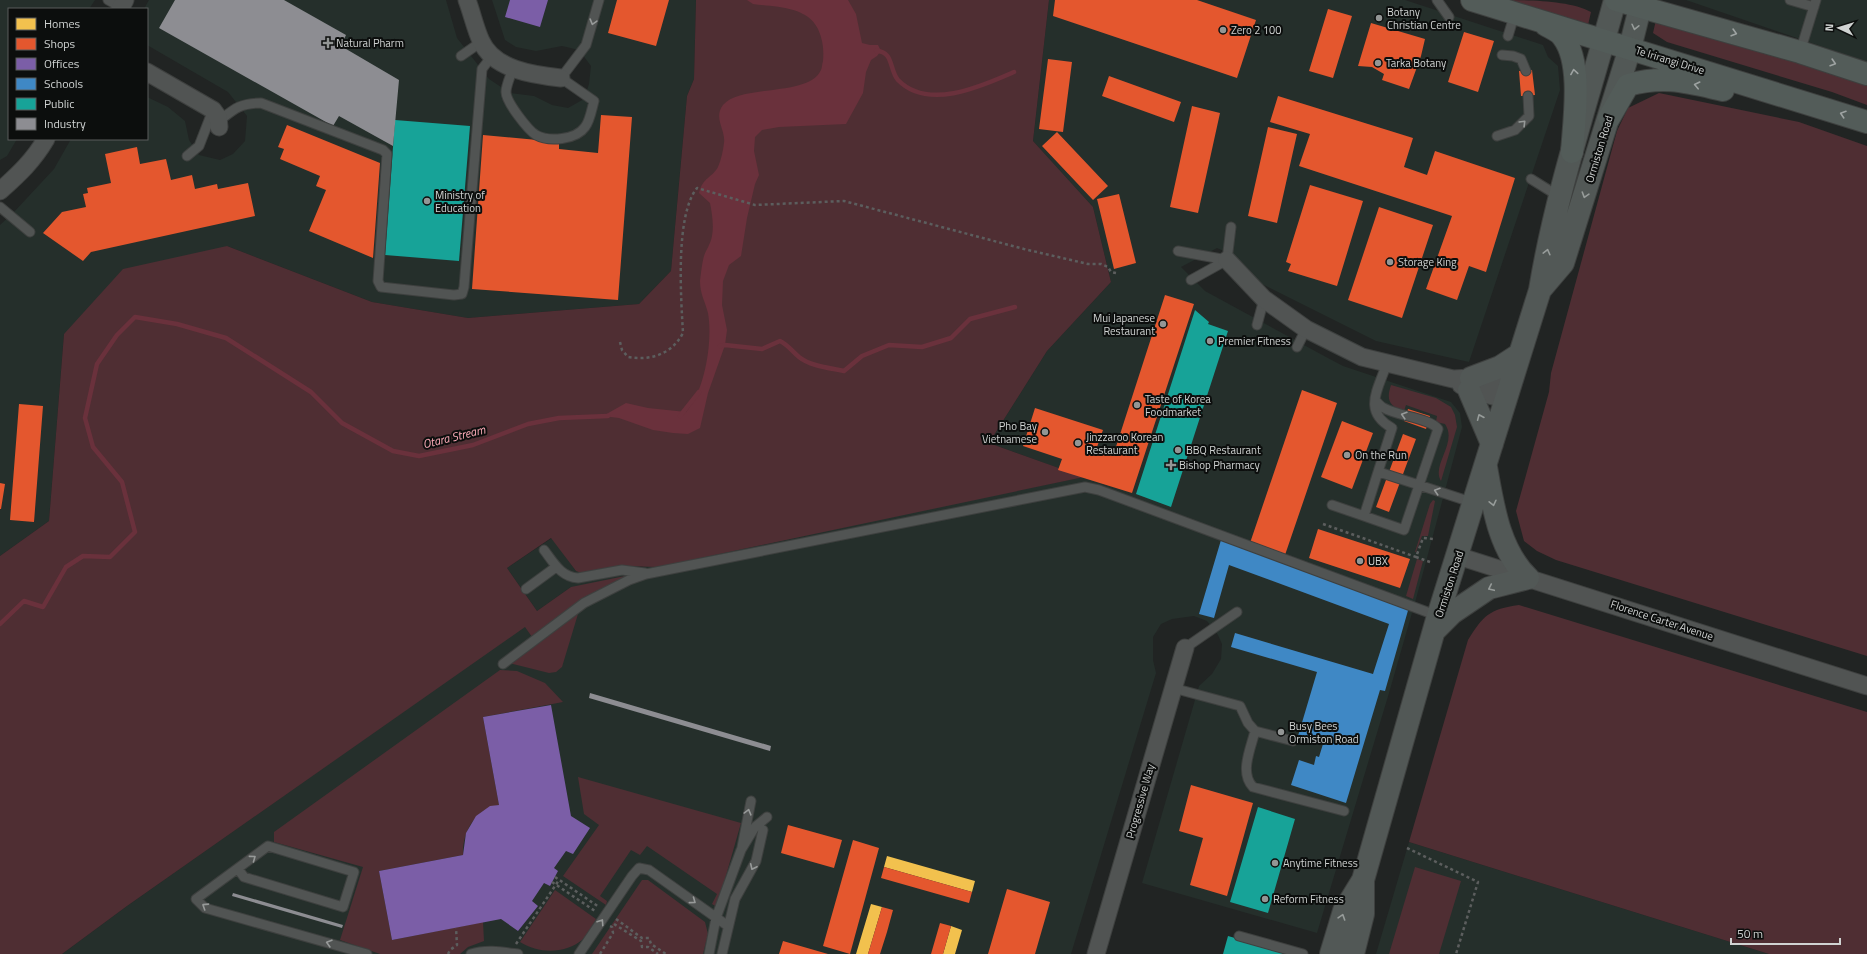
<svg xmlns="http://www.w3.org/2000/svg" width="1867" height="954" font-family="'Titillium Web',sans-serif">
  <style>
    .built { fill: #252f2b }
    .green { fill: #4f2e33 }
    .water { fill: #6a313c }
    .homes { fill: #f2c14e }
    .shops { fill: #e4572e }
    .offices { fill: #7b5ea7 }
    .schools { fill: #3f88c5 }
    .public { fill: #17a398 }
    .industry { fill: #8d8d92 }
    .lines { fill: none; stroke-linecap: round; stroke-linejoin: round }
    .stream { stroke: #6a313c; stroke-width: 4.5 }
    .service-casing { stroke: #3e403f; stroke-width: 11 }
    .minor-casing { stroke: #3e403f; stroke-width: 19 }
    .secondary-casing { stroke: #3e403f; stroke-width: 24 }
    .primary-casing { stroke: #3e403f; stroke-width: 24 }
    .path { stroke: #5c5e5e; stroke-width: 2.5; stroke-dasharray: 3 3; stroke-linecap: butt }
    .service { stroke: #515453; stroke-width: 9 }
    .minor { stroke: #515453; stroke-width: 17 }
    .secondary { stroke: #525856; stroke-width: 22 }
    .primary { stroke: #535c59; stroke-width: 22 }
    .oneway { stroke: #979a99 }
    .oneway2 { stroke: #979c9a }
    .oneway3 { stroke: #9ea3a2 }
    .poi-dot { fill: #939695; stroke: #0c0e0d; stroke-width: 1.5 }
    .labels { text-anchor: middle; stroke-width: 4; stroke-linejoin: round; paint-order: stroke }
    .poi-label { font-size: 11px; fill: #d0d3d2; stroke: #0c0e0d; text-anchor: start }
    .street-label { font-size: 11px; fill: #d0d3d2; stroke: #0c0e0d }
    .water-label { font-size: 12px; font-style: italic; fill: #fcabb8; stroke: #0c0e0d }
  </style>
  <rect width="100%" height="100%" fill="#212423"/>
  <!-- built -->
  <path class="built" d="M0,0H95L89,9H9V139H17L7,156L0,160Z
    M149,0H446L457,38L489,79L510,93L534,96L552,105L568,108L584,99L589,84L591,66L579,50L562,46L536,51L516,47L505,40L492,0H696L694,79L687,96L671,271L639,304L468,318L372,302L227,246L64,334L49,521L0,556V225L14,212L54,169L71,139H147V97L168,107L185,121L189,140L199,155L220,160L233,154L245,141L247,116L228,92L147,45V9H144Z
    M1049,0H1405L1543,45L1548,57L1558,66L1560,90L1469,362L1376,341L1254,280L1233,255L1217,248L1181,267L1205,291L1326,357L1343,366L1451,402L1460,413L1462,427L1416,599L1389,693L1317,933L1142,883L1199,686L1212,674L1221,659L1222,644L1218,635L1207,621L1194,616L1172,619L1161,624L1153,637V660L1156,673L1071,954H62L127,906L525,626L532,637L571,587L537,611L507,568L552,538L576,571L621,566L641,567L1083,477L989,443L1047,351L1111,282L1093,207L1033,141Z
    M1686,0H1867V62Z
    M1409,842L1769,954H1376Z"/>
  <!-- green -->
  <path class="green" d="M696,0H1049L1033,141L1093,207L1111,282L1047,351L989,443L1084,477L658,567L621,566L584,574L576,571L551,538L507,568L537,611L571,587L625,576V579L532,637L525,627L127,906L62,954H0V556L49,521L64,334L123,269L227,246L372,302L468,318L639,304L671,271L687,96L694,79Z
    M1497,0C1525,0 1569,0 1591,12L1588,25Z
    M1656,20L1867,83V105L1832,92L1667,42L1653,33Z
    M1659,93L1799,122L1867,146V656L1556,560L1537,551L1524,541L1516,511L1549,392L1551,373L1617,131L1628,108Z
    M1391,385L1436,398L1451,407L1455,415L1457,427L1441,481C1431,465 1458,443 1445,424L1436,422L1437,416L1406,405L1404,411C1389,406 1386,400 1391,385Z
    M1433,500L1435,501L1428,536H1422L1416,552H1415L1430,504Z
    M1417,559L1423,561L1413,599L1406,596Z
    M1519,605L1867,712V954H1769L1409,842L1468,640C1483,616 1489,609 1519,605Z
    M578,614L562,667L556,672L549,673L509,663Z
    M500,670L517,671L545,683L563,702L483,717L499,805C475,809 462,832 463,855L379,871L392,940L483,922L484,941L468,947L460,954H380L340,940L363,867L274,842V832Z
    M578,777L741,823L717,907L712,904L717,894L647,846L640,855L631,850L600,896L607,901L606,905L563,876L599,825L584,814Z
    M1415,867L1461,881L1439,954H1389Z
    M642,880H648L705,922L708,934L703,954H592Z
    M555,890L596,919C592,926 588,934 582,940C565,954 539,954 520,942Z"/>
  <!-- water -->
  <path class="water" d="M747,0H848L856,14L862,43L870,45H878L881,51L877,56L871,60L866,72L863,93L846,124L779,127L762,130L755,137L754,151L759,175L755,184L747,218L741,256L729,265L723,281L722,305L727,330L725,345L708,393L700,428L688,434L673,433L653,430L619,418L603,416L626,403L648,408L686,412C705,391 713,341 708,313C705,301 700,294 700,281C701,273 702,263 704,256C706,250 711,243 712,236C714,226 712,213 710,203L699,193C703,177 712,178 718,167C721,160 723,151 724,143C726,130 713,118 723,105C741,84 809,97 821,70C822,68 822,64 823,61C824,50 823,40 818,29C807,6 775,7 753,4Z"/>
  <!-- homes -->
  <path class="homes" d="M887,856L975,881L972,892L884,867Z
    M871,904L882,907L868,954H856Z
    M951,926L962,930L955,954H943Z"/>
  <!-- shops -->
  <path class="shops" d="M617,0H669L656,46L608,33Z
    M1055,0H1197L1256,20L1237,78L1053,16Z
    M1328,9L1352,16L1333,78L1309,71Z
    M1371,23L1425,39L1421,56L1409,89L1382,80L1384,74L1372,67L1358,66Z
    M1464,32L1494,41L1478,92L1448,82Z
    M1048,59L1072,62L1063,132L1039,129Z
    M1532,70L1535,95L1521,96L1519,71Z
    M1109,76L1181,102L1174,122L1102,96Z
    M1278,96L1413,138L1404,167L1427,175L1435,151L1515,178L1486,272L1469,266L1457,300L1426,289L1452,216L1299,166L1310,134L1270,122Z
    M1192,106L1220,113L1198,213L1170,207Z
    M601,115L632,117L618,300L472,289L483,135L559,142V149L598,153Z
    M287,125L380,163L373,258L309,231L326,190L316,186L320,176L280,159L284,149L278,147Z
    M1268,127L1297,134L1277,223L1248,216Z
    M1057,132L1108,186L1093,200L1042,146Z
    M137,147L140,164L166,159L171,180L192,175L195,189L217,184L218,189L248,183L255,216L91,252L83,261L43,233L62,212L86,207L83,194L88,193L87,188L111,183L105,154Z
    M1310,185L1363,201L1337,286L1288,271L1291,264L1286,262Z
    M1119,194L1136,263L1114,269L1097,199Z
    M1379,207L1433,225L1402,318L1348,300Z
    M1165,295L1194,304L1132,493L1058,470L1062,459L1023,446L1035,408L1103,430L1096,450L1113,456Z
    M1302,390L1337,403L1285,555L1250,543Z
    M19,404L43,406L34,522L10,520Z
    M1408,409L1430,416L1426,429L1404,421Z
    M1342,421L1373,433L1352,489L1321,477Z
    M1403,434L1416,439L1389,512L1376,507Z
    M0,483L5,484L1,509H0Z
    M1318,529L1410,559L1400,588L1309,558Z
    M1191,785L1253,803L1227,896L1190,885L1203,838L1179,831Z
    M788,825L842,840L834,868L781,853Z
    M853,840L879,848L850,954L823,946Z
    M884,867L972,892L969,903L881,878Z
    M1007,889L1050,902L1035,954H988Z
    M882,907L893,910L887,932L880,954H868Z
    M940,923L951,926L943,954H931Z
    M783,941L828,954H779Z"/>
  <!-- offices -->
  <path class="offices" d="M510,0H548L540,27L505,17Z
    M551,705L571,816L590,828L573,854L566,851L554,868L558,871L550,886L544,883L532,901L538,906L518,931L501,919L392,940L379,871L463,855L466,833L476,816L490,806L499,805L483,717Z"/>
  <!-- schools -->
  <path class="schools" d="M1221,540L1409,607L1385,691L1380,690L1346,803L1291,785L1299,760L1314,765L1316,756L1319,757L1323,744L1298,736L1317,672L1231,647L1235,633L1373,674L1389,624L1229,565L1214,618L1199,614Z"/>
  <!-- public -->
  <path class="public" d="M395,120L470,126L459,261L385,255Z
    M1195,310L1209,322L1208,324L1228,331L1171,507L1136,494Z
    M1258,807L1295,819L1268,913L1230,902Z
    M1228,936L1292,954H1223Z"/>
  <!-- industry -->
  <path class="industry" d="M175,0H284L346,35L341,46L399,80L393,146L339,116L333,126L159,28Z
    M590,693L771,746L770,751L589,698Z
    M233,893L343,925L342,928L232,896Z"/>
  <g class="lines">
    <!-- stream -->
    <path class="stream" d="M876,51C894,51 889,70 898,80C928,111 982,86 1014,72
      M720,346L725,345L762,349L780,341C788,345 792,351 799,357C810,366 830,368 844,371L862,356L889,345L922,347L951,338L970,319L1015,307
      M680,416L699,392
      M0,624L24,601L43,607L66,567L83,556L110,557L135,532L122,482L93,447L85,418L97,364L117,335L135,317L177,324L226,338L311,392L342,423L393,451L419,456L473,445L528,424L559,418L608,416"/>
    <!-- service casing -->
    <g class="service-casing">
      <path id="service" d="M108,0L121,7
        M1437,0L1449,17
        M1790,0L1814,7
        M1508,36L1515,13
        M1800,52L1816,0
        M1502,55L1513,56L1521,59L1526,71
        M461,56L481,42
        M513,68C511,75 506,85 506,92C506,102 528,130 536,135C549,142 576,140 585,127C590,121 592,108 594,101L561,78L586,45L599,0
        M219,121C234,109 240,103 261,103L383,150L387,154L378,281L381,287L454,295L462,294L464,287L482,69L492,56
        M1497,136L1515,130L1529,116L1528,96
        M187,156L199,146L213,110
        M1531,179L1560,197
        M0,207L30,232
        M1178,251L1227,260
        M1227,260L1231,227
        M1191,280L1227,260
        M1257,325L1264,299
        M1297,347L1306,329
        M1379,472L1474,503
        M1332,505L1364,516L1392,428C1362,411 1378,390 1387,363
        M1364,516L1404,530L1438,429C1430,418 1397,416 1384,408C1381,407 1378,403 1375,400
        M544,550C554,563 561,577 578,578L622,570L645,573
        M526,589L556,567
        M1185,648L1237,612
        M503,664L584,603L629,580L646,574L1085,487L1099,490L1438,616
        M1173,688L1240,706L1248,723L1255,731L1293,741
        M1255,731C1251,748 1239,773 1253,787L1344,811
        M742,847L751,801
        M238,869L244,877L343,907L354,872L268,846L196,899L205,908L367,954
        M1239,936L1303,954
        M471,954C486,949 503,952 518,954
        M579,954L632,876L639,868L649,870L728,926
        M709,954L716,918L741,850L755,827L767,817
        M722,954L735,899L756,861L763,830"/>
    </g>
    <!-- minor casing -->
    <g class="minor-casing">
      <path id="minor" d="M467,0C472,13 475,28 481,41C494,70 534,75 561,78
        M120,9L125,0
        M147,72L213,110L218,117L219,127
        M0,191C19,174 33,161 46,139
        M1227,260L1264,299L1306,329L1362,357L1453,379L1471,378L1509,387
        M1461,385L1469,390L1505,399
        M1458,556L1867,686
        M1096,954L1185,648"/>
    </g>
    <!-- secondary casing -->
    <g class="secondary-casing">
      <path id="secondary" d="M1540,290L1563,263L1630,48L1642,0
        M1471,378L1500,367L1520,354
        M1469,390L1492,444
        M1486,467C1493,506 1499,550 1528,578
        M1434,631L1452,613L1489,588L1528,578
        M1331,954L1344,911L1363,880L1438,616L1540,290C1556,192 1589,96 1615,0
        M1353,954L1363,914V880"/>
    </g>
    <!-- primary casing -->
    <g class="primary-casing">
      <path id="primary" d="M1472,0L1867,122
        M1616,0L1800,52L1867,74
        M1546,25C1551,28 1560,32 1563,37C1583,63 1574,121 1572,152
        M1609,118L1628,85C1665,75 1687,82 1723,90"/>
    </g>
    <!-- path -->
    <path class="path" d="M620,342L622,350L628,357C651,361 672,354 683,333C681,298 675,215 697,188L755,205L844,201L1024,249L1088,264H1101L1108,267L1111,272L1116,273
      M1323,524L1416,557
      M1430,562L1416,557L1423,538L1434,539
      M1407,848L1478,882L1456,954
      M555,877L599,907
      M552,882L595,911
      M616,919L642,938H649L651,944L666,954
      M614,924L641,941L642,947H648L658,954
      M516,944L559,880
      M448,954L450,950L457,945L456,928
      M600,954L613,933L612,927L610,926"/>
    <!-- service -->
    <use href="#service" class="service"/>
    <!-- minor -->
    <use href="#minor" class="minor"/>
    <!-- secondary -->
    <use href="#secondary" class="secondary"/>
    <!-- primary -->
    <use href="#primary" class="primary"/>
  </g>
  <!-- one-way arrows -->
  <defs><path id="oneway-chevron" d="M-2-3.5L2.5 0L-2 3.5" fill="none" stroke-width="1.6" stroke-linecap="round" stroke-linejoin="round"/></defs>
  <g class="oneway">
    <use href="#oneway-chevron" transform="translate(593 22) rotate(106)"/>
    <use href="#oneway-chevron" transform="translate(1523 123) rotate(-45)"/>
    <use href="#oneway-chevron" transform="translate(1404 415) rotate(-163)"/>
    <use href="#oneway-chevron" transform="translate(1437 491) rotate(-162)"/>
    <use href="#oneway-chevron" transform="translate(748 812) rotate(-75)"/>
    <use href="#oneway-chevron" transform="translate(253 858) rotate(-36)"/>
    <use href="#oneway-chevron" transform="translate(753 867) rotate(115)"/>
    <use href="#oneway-chevron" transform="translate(693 901) rotate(36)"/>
    <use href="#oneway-chevron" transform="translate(205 906) rotate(-147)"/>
    <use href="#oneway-chevron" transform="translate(601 922) rotate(-56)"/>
    <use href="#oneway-chevron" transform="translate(329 943) rotate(-164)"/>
  </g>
  <g class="oneway2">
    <use href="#oneway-chevron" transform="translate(1635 27) rotate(103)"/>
    <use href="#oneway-chevron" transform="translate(1585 195) rotate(107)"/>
    <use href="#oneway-chevron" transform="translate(1547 252) rotate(-76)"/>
    <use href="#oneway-chevron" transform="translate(1480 417) rotate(-113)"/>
    <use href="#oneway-chevron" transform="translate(1493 503) rotate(77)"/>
    <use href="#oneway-chevron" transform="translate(1491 588) rotate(155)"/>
    <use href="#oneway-chevron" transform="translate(1342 917) rotate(-72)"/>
  </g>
  <g class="oneway3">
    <use href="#oneway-chevron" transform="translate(1734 33) rotate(16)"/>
    <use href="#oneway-chevron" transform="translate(1833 63) rotate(17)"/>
    <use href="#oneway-chevron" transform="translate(1574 72) rotate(-99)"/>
    <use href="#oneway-chevron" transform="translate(1697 85) rotate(-167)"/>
    <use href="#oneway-chevron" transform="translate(1843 114) rotate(-162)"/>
  </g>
  <!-- markers -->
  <g class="poi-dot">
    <circle cx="1379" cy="18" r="4"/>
    <circle cx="1223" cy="30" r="4"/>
    <path d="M326 37h4v4h4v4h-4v4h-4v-4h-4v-4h4z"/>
    <circle cx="1378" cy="63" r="4"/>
    <circle cx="427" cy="201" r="4"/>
    <circle cx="1390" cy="262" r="4"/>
    <circle cx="1163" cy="324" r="4"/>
    <circle cx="1210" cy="341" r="4"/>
    <circle cx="1137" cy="405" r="4"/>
    <circle cx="1045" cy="432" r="4"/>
    <circle cx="1078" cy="443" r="4"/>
    <circle cx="1178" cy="450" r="4"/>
    <circle cx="1347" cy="455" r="4"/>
    <path d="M1169 459h4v4h4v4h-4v4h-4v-4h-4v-4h4z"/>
    <circle cx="1360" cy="561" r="4"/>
    <circle cx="1281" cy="732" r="4"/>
    <circle cx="1275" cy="863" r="4"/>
    <circle cx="1265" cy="899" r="4"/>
  </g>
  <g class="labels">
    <!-- poi labels -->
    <g class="poi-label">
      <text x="1387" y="16">Botany<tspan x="1387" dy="13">Christian Centre</tspan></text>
      <text x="1231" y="34">Zero 2 100</text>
      <text x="336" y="47">Natural Pharm</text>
      <text x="1386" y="67">Tarka Botany</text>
      <text x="435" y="199">Ministry of<tspan x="435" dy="13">Education</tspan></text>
      <text x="1398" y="266">Storage King</text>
      <text x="1155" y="322" text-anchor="end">Mui Japanese<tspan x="1155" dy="13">Restaurant</tspan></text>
      <text x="1218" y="345">Premier Fitness</text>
      <text x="1145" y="403">Taste of Korea<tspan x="1145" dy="13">Foodmarket</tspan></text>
      <text x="1037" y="430" text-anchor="end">Pho Bay<tspan x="1037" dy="13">Vietnamese</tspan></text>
      <text x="1086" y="441">Jinzzaroo Korean<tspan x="1086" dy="13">Restaurant</tspan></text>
      <text x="1186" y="454">BBQ Restaurant</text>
      <text x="1355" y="459">On the Run</text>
      <text x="1179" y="469">Bishop Pharmacy</text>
      <text x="1368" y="565">UBX</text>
      <text x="1289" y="730">Busy Bees<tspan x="1289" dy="13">Ormiston Road</tspan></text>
      <text x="1283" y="867">Anytime Fitness</text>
      <text x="1273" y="903">Reform Fitness</text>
    </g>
    <!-- street labels -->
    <g class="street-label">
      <text transform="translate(1670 60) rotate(17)" y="4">Te Irirangi Drive</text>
      <text transform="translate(1599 149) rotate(-73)" y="4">Ormiston Road</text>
      <text transform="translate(1449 584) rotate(-72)" y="4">Ormiston Road</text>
      <text transform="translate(1662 620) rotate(18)" y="4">Florence Carter Avenue</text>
      <text transform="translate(1140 801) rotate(-74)" y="4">Progressive Way</text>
    </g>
    <!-- water labels -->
    <g class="water-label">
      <text transform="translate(454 437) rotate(-14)" y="4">Otara Stream</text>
    </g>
  </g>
  <!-- legend -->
  <rect x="8" y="8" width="140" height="132" fill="#0c0e0d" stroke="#5a5d5c"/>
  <rect x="16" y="18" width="20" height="12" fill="#f2c14e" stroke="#5a5d5c"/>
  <text x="44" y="28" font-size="12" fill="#d0d3d2">Homes</text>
  <rect x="16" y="38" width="20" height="12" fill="#e4572e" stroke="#5a5d5c"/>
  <text x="44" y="48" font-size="12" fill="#d0d3d2">Shops</text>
  <rect x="16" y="58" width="20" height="12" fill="#7b5ea7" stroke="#5a5d5c"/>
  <text x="44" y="68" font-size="12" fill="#d0d3d2">Offices</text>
  <rect x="16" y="78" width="20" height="12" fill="#3f88c5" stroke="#5a5d5c"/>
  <text x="44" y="88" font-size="12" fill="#d0d3d2">Schools</text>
  <rect x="16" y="98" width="20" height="12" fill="#17a398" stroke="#5a5d5c"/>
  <text x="44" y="108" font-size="12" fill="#d0d3d2">Public</text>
  <rect x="16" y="118" width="20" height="12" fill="#8d8d92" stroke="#5a5d5c"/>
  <text x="44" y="128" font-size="12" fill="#d0d3d2">Industry</text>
  <!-- north arrow -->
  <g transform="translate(1839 28) rotate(274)" stroke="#0c0e0d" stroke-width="3" paint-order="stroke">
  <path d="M0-3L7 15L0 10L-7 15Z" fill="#d0d3d2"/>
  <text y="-6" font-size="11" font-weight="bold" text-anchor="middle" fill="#d0d3d2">N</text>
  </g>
  <!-- scale -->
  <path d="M1731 938v6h109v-6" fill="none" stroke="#d0d3d2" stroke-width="2"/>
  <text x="1737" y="938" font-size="12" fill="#d0d3d2" stroke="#0c0e0d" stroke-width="3" paint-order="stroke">50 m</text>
</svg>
